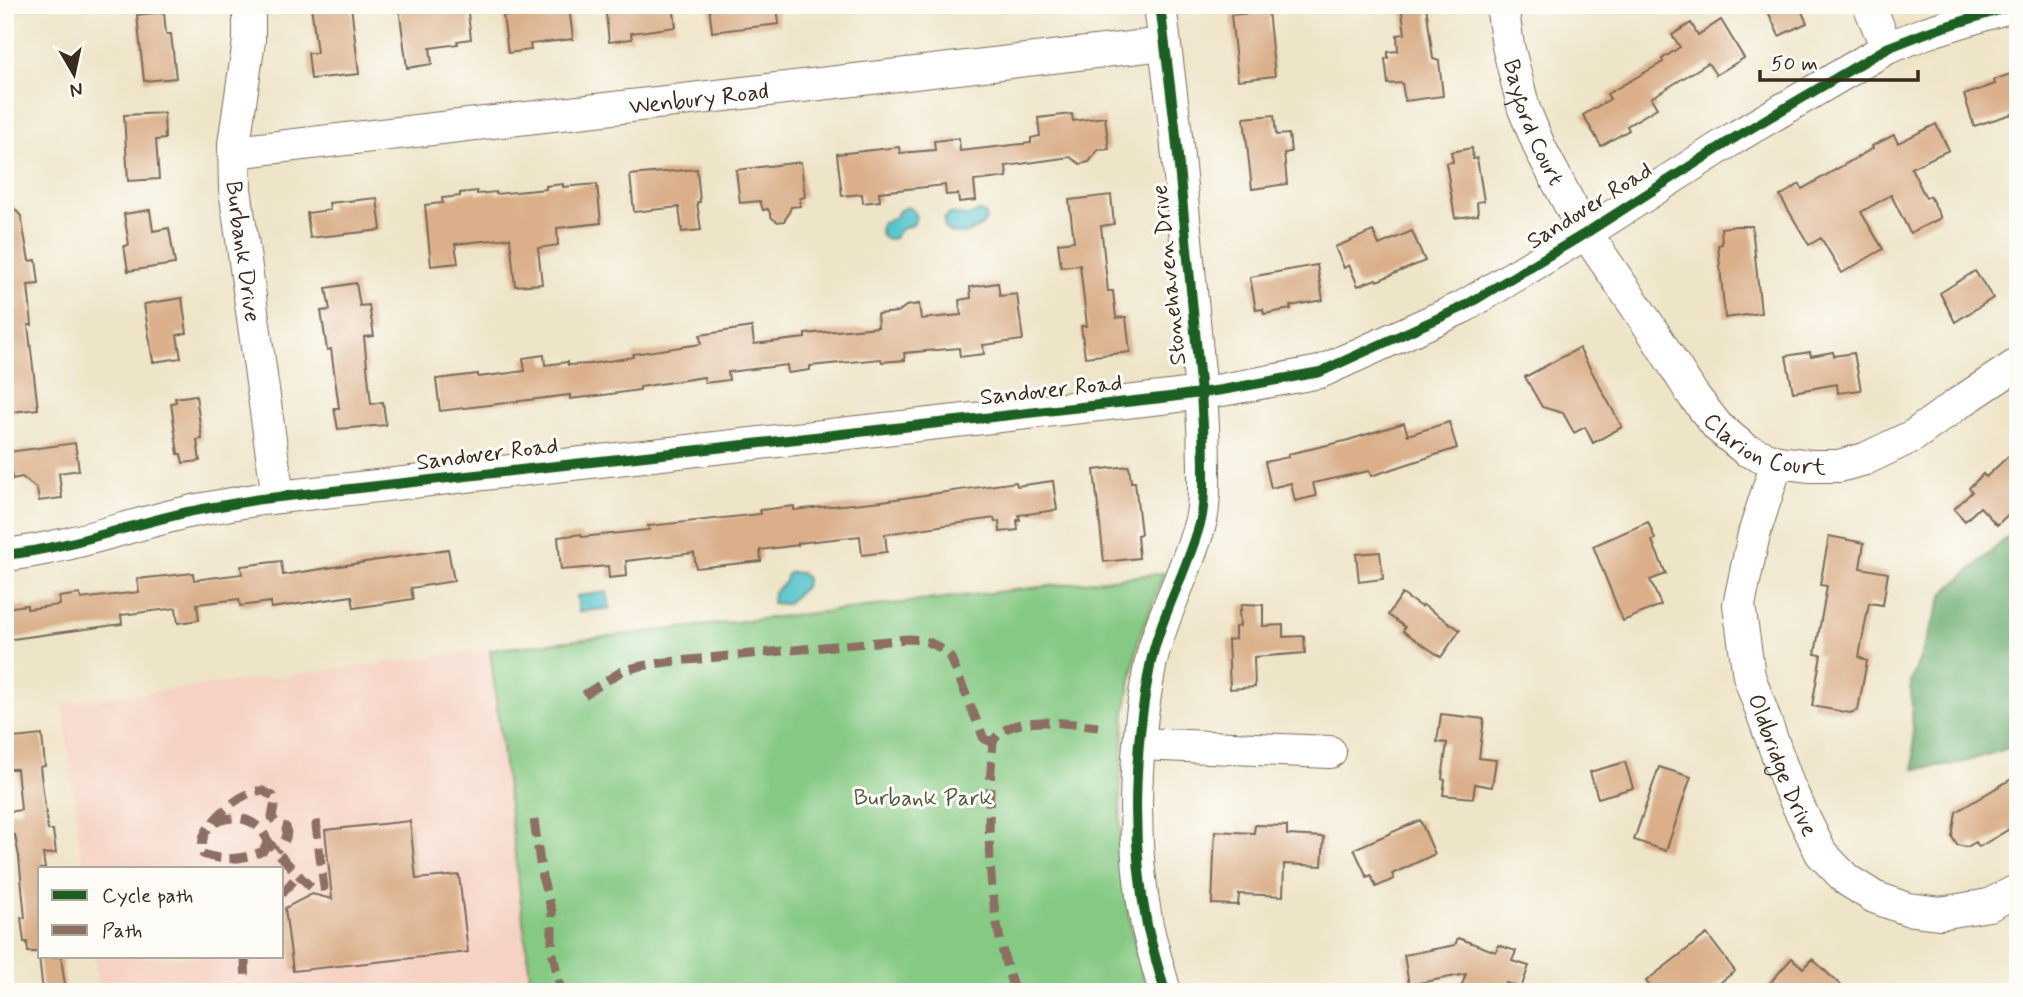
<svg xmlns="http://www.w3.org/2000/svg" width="2023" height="997" font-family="Mynerve,sans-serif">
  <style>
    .built { fill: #f5d2c3 }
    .green { fill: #85c983; stroke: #607a50; stroke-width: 2 }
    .forest { fill: #6cad71; stroke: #546c48; stroke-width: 2 }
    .water { fill: #57c5cc; stroke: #497875; stroke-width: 2 }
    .building { fill: #daaf89 }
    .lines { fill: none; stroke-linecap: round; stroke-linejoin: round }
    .minor-casing { stroke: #7a6b5a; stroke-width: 34 }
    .minor { stroke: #fff; stroke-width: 32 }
    .quiet { stroke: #8d6e63; stroke-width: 9; stroke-dasharray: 18 9; stroke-linecap: butt }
    .cycleway-casing { stroke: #fdfcf7; stroke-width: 15 }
    .cycleway { stroke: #1b5e20; stroke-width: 10 }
    .labels { text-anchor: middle; stroke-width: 6; stroke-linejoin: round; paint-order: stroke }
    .street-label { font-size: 23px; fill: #3b2a1e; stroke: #fdfcf7 }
    .park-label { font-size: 23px; fill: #515a3c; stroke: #fdfcf7 }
  </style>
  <rect width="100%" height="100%" fill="#fdfcf7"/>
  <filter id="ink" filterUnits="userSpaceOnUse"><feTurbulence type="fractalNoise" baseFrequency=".0143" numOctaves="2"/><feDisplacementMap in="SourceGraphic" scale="14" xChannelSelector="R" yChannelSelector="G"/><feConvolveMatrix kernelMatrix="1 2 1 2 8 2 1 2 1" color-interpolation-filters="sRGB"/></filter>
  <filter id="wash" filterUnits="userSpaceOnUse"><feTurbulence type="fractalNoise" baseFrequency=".00686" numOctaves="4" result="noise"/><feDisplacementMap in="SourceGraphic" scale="28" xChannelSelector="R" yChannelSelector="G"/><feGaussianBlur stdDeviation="1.57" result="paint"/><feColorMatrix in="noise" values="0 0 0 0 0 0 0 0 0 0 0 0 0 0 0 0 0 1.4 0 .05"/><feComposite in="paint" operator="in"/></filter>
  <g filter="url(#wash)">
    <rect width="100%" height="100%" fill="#eee4c8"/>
    <!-- built -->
    <path class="built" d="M490,650L532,992H99L94,957H282V869H83L63,703Z"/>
    <!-- green -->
    <path class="green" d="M1164,573L1138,642L1125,712L1120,790L1121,862L1131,929L1147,992H532L490,650Z"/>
    <!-- forest -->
    <path class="forest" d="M2018,528V745L1961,763L1914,769L1911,682L1944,593Z"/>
    <!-- water -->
    <path class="water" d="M907,207C916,209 917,218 913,225L901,229L894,238C887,240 882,239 880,231L882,223L894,218L900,210Z
      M980,211L986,215V220C976,233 958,239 945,229L944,219C951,209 957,215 966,217Z
      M790,572L801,573L806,578L805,587L786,604L772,603L773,593L785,582L786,576Z
      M607,592L610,608L579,612L577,596Z"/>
    <g id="blocks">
      <!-- building -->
      <path class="building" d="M311,5H351L359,74L311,79L308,53H317Z
        M424,5V10L467,5L471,39L457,41L458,44L430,48L432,64L407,68L399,8Z
        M605,5H673L676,27L631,33L632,39L609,42Z
        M709,5H777L779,24L712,32Z
        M1401,5H1426L1433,59L1439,61L1443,96L1405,101L1402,83L1388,84L1385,59L1388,58V52L1398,51L1397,35L1405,34Z
        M1765,5H1799L1807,23L1779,36Z
        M569,6L573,39L530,44L531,50L508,53L503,15Z
        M1268,11L1275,76L1238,80L1231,15Z
        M164,12L166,34H171L176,78L144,81L137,15Z
        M1721,20L1744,58L1716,75L1708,63L1651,98L1657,108L1627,126L1629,130L1601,146L1583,115L1610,99L1607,94L1663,62L1662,59L1680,47L1672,35L1691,23L1698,35Z
        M2018,71V112L1974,126L1964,95L1995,84L1994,80Z
        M164,113L165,139L156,140L159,179L128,181L124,115Z
        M1072,114L1073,121L1105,117L1109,149L1098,150L1089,162L1080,164L1070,157L1006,166L1007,177L974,181L976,200L959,202L958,194L946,195L945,185L879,192L880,201L863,203L862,194L842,196L837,154L899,147L900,153L935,150L934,141L959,138L960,151L1031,143V138L1040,136L1038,118Z
        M1274,115L1276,135L1289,134L1291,152L1284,153L1287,184L1252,189L1244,118Z
        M1936,124L1949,150L1911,168L1926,198L1930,196L1941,218L1910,233L1891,195L1861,212L1883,249L1842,273L1821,238L1809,245L1780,196L1800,184L1802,189L1873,148L1872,146L1894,135L1898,143Z
        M1472,148L1473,159L1477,158L1484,201L1477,202L1478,215L1455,218L1446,163L1453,162L1451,152Z
        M801,162L805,197L800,198V206L791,207L788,215L784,221L778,222L772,218L768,209L763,210L760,201L740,203L736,170Z
        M697,169L700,202H697L701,230L682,232L679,207L634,212L630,175Z
        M563,184V187L597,184L601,223L557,228L558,245L538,248L542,284L515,286L510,238L455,244L458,263L431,266L425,205L443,203L442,198L460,196V193L477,191V194L496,192V194L546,189V186Z
        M1111,195L1114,224L1101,226L1108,291H1113L1116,318L1126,317L1130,352L1085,357L1081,326H1087L1080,265L1061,267L1058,243L1074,241L1069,200Z
        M5,198L21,216L29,261L36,260L39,284L28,285L32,325H28L38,409L12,412L9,383H5Z
        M377,198L381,230L310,238L307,213L330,210L329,203Z
        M150,210L153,231L169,228L175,264L128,271L124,246L129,245L124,214Z
        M1736,226H1752L1761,313L1725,318L1718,245L1722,244L1721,228Z
        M1373,231L1379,245L1412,231L1425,261L1377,281L1376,279L1358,286L1349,265L1344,268L1335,247Z
        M1317,265L1323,300L1290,306L1291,309L1264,314L1263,309L1256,310L1250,277Z
        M1975,271L1993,298L1955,322L1940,293Z
        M356,283L360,306L369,305L374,336L364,337L371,404L383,402L386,425L338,429L334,408H339L331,349L327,350L321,311L330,310L326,288Z
        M998,283L1000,296L1017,294L1023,340L983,345L984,354L960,357L959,348L904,353L905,360L882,362L881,359L810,366V370L788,373L787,365L728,372L729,380L705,383L704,377L640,387V390L596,396L570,399V395L440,411L436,379L478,374V377L525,371L523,358L544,355L545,365L568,362V365L590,364L633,357V354L701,344L700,335L752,327L754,344L805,338V334L878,327L877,314L898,312L906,306L919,304L921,319L961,315L959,300L971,298L970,287Z
        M182,298L187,333L177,335L181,358L153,362L144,304Z
        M1579,348L1622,427L1593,443L1585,427L1574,433L1563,413L1542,407L1525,377Z
        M1810,352L1811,356L1833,352L1834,356L1854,353L1861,390L1838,393L1837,384L1793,392L1786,356Z
        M196,395L202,439L197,440L200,461L183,463L181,454H178L171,403L176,402L175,398Z
        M1449,422L1457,448L1371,476L1369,471L1313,483L1316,496L1295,501L1291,483L1271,488L1265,462L1289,457L1288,454L1345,441L1404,423L1408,435Z
        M75,443L79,470L59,473L62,498L39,501L37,489L22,477L12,479L8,452Z
        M2018,447V505L1997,525L1980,507L1965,521L1954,509L1972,492L1969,488L1983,474L1986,477Z
        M1129,466L1131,482H1135L1141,534L1137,535L1139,558L1104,562L1094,470Z
        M1053,481L1057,510L1019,515L1020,520H1017L1018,530L1000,532L999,521L995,522L994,518L885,534L887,552L862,555L860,536L798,543V545L760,550L761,561L743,563L696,568L694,553L626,561L627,576L609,578L608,566L561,570L558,537L581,534L582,537L649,530L648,526L761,514L760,510L794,506V510L882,501L1016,482L1017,486Z
        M1648,522L1655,539L1652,541L1666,574L1650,580L1661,605L1623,621L1593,546Z
        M1829,536L1864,543L1860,568L1888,573L1883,605L1869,603L1859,657L1867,661L1858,710L1850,713L1812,706L1821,655L1815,654L1827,586L1820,585Z
        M448,549L454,581L411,588L413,599L354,608L352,596L271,608V602L240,606L239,599L197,604L199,620L178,623L176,608L121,615L122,624L5,640V608L27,605V609L60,605L59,597L80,594L81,599L139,592L137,579L193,573L194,580L242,574L241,566L281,561L283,575Z
        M1380,552L1383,579L1359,582L1356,554Z
        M1402,594L1421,607L1423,605L1460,630L1441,657L1403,631L1405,627L1388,615Z
        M1244,604L1263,605V626L1283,625V637L1304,636L1305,653L1254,657L1255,687L1230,689L1228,640L1235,639V627L1240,626L1239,610H1241V606Z
        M1441,714L1484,719L1479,758L1496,760L1492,787L1475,784L1473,798L1443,795L1445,780L1442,779L1447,743L1437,742Z
        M42,735L45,766L40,767L48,830H53L56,853L43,854L45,869H40V952H28L27,942H24L21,918H25L19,857L15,835L10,836L7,812L21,810L17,769H5V739Z
        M1625,762L1633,788L1598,798L1590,772Z
        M1659,767L1691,777L1666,851L1634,840Z
        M2018,775V835L2008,830L1979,847L1976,842L1967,847L1957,845L1952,837L1956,812Z
        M1420,820L1435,854L1392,874L1394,879L1376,887L1371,875L1367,877L1354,849Z
        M410,821L416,879L459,875L468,952L293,971L285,908L312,894L332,899L325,830Z
        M1255,825L1287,826V835L1324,837L1322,866L1284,864L1283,896L1239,894L1238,905L1212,904L1215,831L1254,833Z
        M1707,934L1735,971L1708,992H1654L1646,981Z
        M1458,938L1496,952L1498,945L1516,951L1512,961L1529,966L1521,988L1506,983L1505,986L1501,985L1499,992H1459L1466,974L1409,985L1404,955L1455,945Z
        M39,957H61L66,992H43Z
        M1792,958L1803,968L1812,959L1848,992H1762Z"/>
    </g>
  </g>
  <g filter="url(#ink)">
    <use href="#blocks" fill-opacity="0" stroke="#7a6b5a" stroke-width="2"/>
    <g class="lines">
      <!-- minor casing -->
      <g class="minor-casing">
        <g id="minor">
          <path id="s1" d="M249,5V41L234,144L235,189L278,497"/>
          <path d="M1160,5L1175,126L1201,393C1203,418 1204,442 1204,467C1204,484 1205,503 1201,520C1189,567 1162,613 1151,661C1134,744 1130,841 1147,925C1152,947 1159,970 1165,992"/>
          <path id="s2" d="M1502,5L1508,46L1524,109L1540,148L1581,226L1648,324L1693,395L1718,427L1746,450L1777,462L1811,466H1839L1865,459L1913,436L1956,405L2018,364"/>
          <path d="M1869,5L1887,48"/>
          <path id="s3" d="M235,152L1164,44"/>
          <path id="s4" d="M1777,462L1754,534L1739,605L1749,676L1789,787L1821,853L1847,880L1874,897L1907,909L1940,913L1989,905L2018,890"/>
          <path d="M5,555C68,548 126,526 188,512C212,507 237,503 261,499L1170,397L1222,390L1320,372L1463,307L1586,233L1736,137L1887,48L1928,32L2015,5"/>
          <path d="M1139,744L1330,752"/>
        </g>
      </g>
      <!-- minor -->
      <use href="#minor" class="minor"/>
      <!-- quiet -->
      <path class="quiet" d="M584,695L622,671L641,666L667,662L908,639C928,640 936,643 951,658L984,739L993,742
        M534,820L542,877L552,911V950L561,992
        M213,822C221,811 248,788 263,791C265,792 271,795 273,796L275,802L272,817L277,824L286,827C289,838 284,843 276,850
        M268,842L263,851C245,859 222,862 203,854C201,843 203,831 212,825C228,814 250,816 262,831C265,835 267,840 271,845C284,860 298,875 312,888L324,887L316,825L327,824
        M282,894L298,875
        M245,957L246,992
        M1015,992C986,912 986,826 993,742C1008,712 1070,724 1098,727"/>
      <!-- cycleway casing -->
      <g class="cycleway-casing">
        <path id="cycleway" d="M1160,5L1175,126L1201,393C1203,418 1204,442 1204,467C1204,484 1205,503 1201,520C1189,567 1162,613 1151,661C1134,744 1130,841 1147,925C1152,947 1159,970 1165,992
          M5,555C68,548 126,526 188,512C212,507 237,503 261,499L1170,397L1222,390L1320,372L1463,307L1586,233L1736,137L1887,48L1928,32L2015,5"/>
      </g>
      <!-- cycleway -->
      <use href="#cycleway" class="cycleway"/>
    </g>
  </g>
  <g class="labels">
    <!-- street labels -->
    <g class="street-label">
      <text dy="8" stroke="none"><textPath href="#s3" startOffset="467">Wenbury Road</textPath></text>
      <text dy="8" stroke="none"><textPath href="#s2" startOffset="122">Bayford Court</textPath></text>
      <text transform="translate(1589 205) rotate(-32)" y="8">Sandover Road</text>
      <text dy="8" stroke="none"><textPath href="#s1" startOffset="248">Burbank Drive</textPath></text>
      <text transform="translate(1168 275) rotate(-96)" y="8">Stonehaven Drive</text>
      <text transform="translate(1051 389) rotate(-6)" y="8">Sandover Road</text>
      <text dy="8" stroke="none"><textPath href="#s2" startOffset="532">Clarion Court</textPath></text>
      <text transform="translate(487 453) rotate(-7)" y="8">Sandover Road</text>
      <text dy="8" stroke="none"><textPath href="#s4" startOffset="315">Oldbridge Drive</textPath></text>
    </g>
    <!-- park labels -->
    <g class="park-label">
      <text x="923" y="805">Burbank Park</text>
    </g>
  </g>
  <!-- margin -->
  <rect width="2023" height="997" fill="none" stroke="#fdfcf7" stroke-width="28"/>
  <!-- legend -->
  <rect x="38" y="867" width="245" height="91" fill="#fdfcf7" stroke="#afa8a0" stroke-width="2"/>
  <rect x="52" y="890" width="35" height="10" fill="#1b5e20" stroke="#afa8a0" stroke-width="2"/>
  <text x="102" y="902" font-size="21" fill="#3b2a1e">Cycle path</text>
  <rect x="52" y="925" width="35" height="10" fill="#8d6e63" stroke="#afa8a0" stroke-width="2"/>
  <text x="102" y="937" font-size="21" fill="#3b2a1e">Path</text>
  <!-- north arrow -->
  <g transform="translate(74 74) rotate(171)" stroke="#fdfcf7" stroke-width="5" paint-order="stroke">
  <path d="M0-5L12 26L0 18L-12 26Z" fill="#3b2a1e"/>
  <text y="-10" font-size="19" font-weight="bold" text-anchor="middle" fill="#3b2a1e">N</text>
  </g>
  <!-- scale -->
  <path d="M1760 70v10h158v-10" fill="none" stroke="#3b2a1e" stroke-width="3.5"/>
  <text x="1771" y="70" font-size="21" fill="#3b2a1e" stroke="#fdfcf7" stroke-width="5" paint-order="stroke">50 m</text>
</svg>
